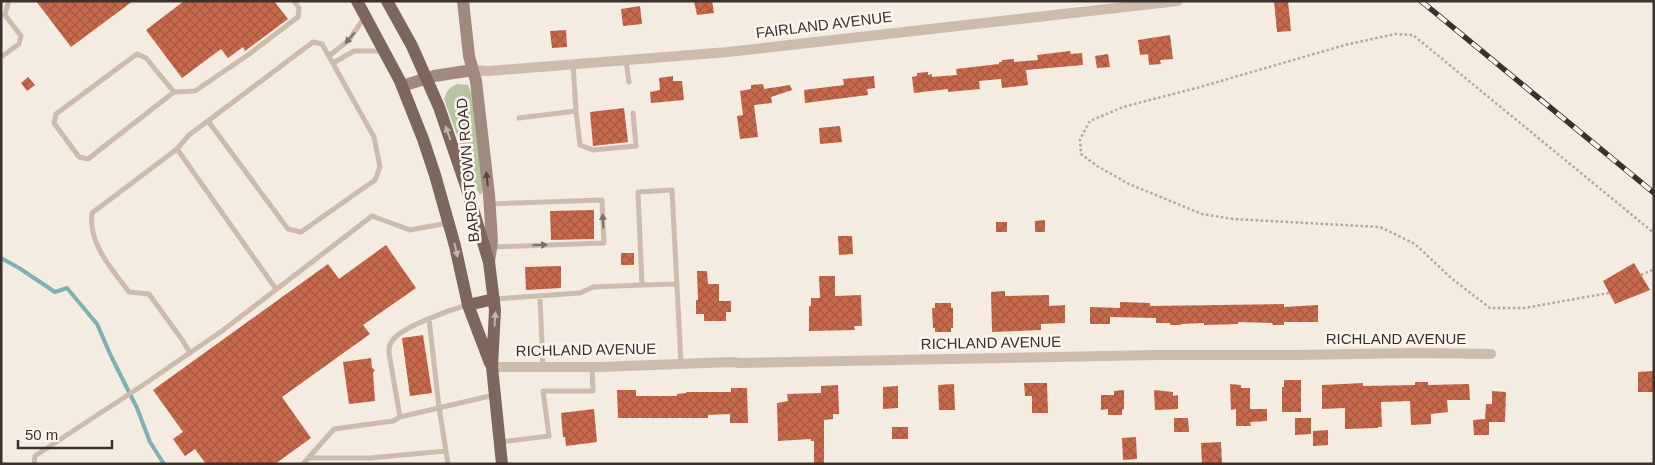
<svg xmlns="http://www.w3.org/2000/svg" width="1655" height="465" font-family="Helvetica,sans-serif">
  <style>
    .green { fill: #b8c4a0 }
    .lines { fill: none; stroke-linecap: round; stroke-linejoin: round }
    .stream { stroke: #7fb0b2; stroke-width: 4 }
    .building { fill: url(#building-cross-hatch) }
    .path { stroke: #b9a596; stroke-width: 2.5; stroke-dasharray: 2.5 2.5; stroke-linecap: butt }
    .lane { stroke: #cdbbac; stroke-width: 5 }
    .street { stroke: #cdbbac; stroke-width: 10 }
    .secondary { stroke: #a18a7d; stroke-width: 12 }
    .primary { stroke: #7d675c; stroke-width: 12 }
    .rail-casing { stroke: #3b302b; stroke-width: 5.5 }
    .rail { stroke: #fbf5ee; stroke-width: 4; stroke-dasharray: 11; stroke-linecap: butt }
    .oneway { fill: #7d6f65 }
    .oneway2 { fill: #c2b5ac }
    .oneway3 { fill: #544640 }
    .labels { text-anchor: middle; stroke-width: 5; stroke-linejoin: round; paint-order: stroke }
    .street-label { font-size: 15px; fill: #3b302b; stroke: #fbf5ee }
  </style>
  <defs>
    <pattern id="building-cross-hatch" width="8" height="8" patternUnits="userSpaceOnUse" patternTransform="scale(1.25)"><rect width="8" height="8" fill="#c8694b"/><path d="M0 0l8 8M0 8l8-8" fill="none" stroke="#a4573f"/></pattern>
  </defs>
  <rect width="100%" height="100%" fill="#f4ebe1"/>
  <!-- green -->
  <path class="green" d="M457,84L468,85L472,95L483,187L482,193L480,195L476,188L444,99C447,91 448,88 457,84Z"/>
  <g class="lines">
    <!-- stream -->
    <path class="stream" d="M1,258L19,268L55,292L67,288L97,324L111,356L137,408L150,442L164,464"/>
  </g>
  <!-- building -->
  <path class="building" d="M36,1H133L71,47Z
    M184,1H274L288,19L245,51L243,47L228,58L221,49L182,78L146,30Z
    M694,1H712L714,13L697,15Z
    M1274,1H1288L1291,31L1277,32Z
    M640,6L642,24L623,26L621,9Z
    M566,30L567,47L552,48L550,31Z
    M1170,35L1173,59L1160,60L1161,64L1149,65L1148,54L1140,55L1138,40Z
    M1070,51L1071,54L1082,53L1083,65L1026,70L1028,85L1002,88L1001,79L979,81L980,89L948,92V89L914,93L912,77L917,76V73L928,72V75L932,74V77L957,75L956,69L999,64V62H1002V60L1014,59V62L1038,60L1037,55Z
    M1108,54L1110,67L1097,68L1095,56Z
    M673,76V81H682L684,100L651,103L650,92L660,90L659,78Z
    M874,76L875,88L867,89L868,95L805,103L804,90L844,85L843,79Z
    M28,77L35,85L27,91L21,83Z
    M763,84L764,89L790,85L792,90L771,97L772,103L754,105L758,137L740,139L737,116L743,115L740,91L751,89V85Z
    M624,108L628,142L593,146L590,112Z
    M840,126L842,142L820,144L819,128Z
    M594,210V239L551,240L550,211Z
    M1045,220V232H1035V221Z
    M996,222H1007V232H996Z
    M838,236H852L853,254L839,255Z
    M386,245L416,288L363,325L370,334L282,397L311,438L275,464H206L195,449L185,456L173,439L183,432L153,390L328,264L339,279Z
    M621,253H634V265H621Z
    M1634,263L1650,290L1615,304L1603,281Z
    M561,266V288L526,290L525,267Z
    M697,271H707L708,284H719V301H731V312H726V321H704V314H696V300H698Z
    M819,276H835V296L861,295L862,326H854L855,330L809,331V306H811V298H820Z
    M1005,291V296L1049,295V306L1065,305V323L1041,324V330L992,332L991,292Z
    M1120,302L1150,303V306L1284,304V307L1318,305V322H1284V325H1273L1272,323L1238,322V324L1204,325V323L1181,324V325H1170V323H1156V318L1110,317V324H1090V307L1120,308Z
    M935,303H951V308H953V328H951V332H935V328H933L932,308H935Z
    M423,335L432,393L410,396L402,338Z
    M371,358L372,368L375,370L373,373L375,401L349,404L343,362Z
    M1654,371V392H1638V372Z
    M1284,380H1301V412H1282V387H1284Z
    M1415,382H1428V385L1469,384L1470,400H1447L1448,412L1431,414V424L1411,425L1410,401L1381,402L1382,427H1378V428L1345,429V408L1322,409V385L1363,383V386L1415,385Z
    M1024,383H1047L1048,413H1032V396H1025Z
    M954,384L955,410H939L938,385Z
    M1230,384L1241,385V388H1250V409H1267V421L1250,422L1251,426H1236V409L1231,410Z
    M838,385L839,414H833V419L824,420V464H814V441H811V439L778,441L777,403L788,401L787,394L821,393V386Z
    M898,386V408L883,409V387Z
    M731,388H747L748,423H730V414L708,415V418H618L617,390H636V396H677V394L687,393L686,392H731Z
    M1124,390V409L1122,410V415H1108V409L1101,410V395H1114V391Z
    M1154,390L1173,392V396L1178,395V409L1155,410Z
    M1492,391L1506,392L1505,422H1489V435H1474L1473,420L1485,419L1486,404H1492Z
    M594,409L597,442L566,446L565,437H563L561,413Z
    M1174,418H1188L1189,432H1174Z
    M1295,418H1311V434L1295,435Z
    M892,427H908V439H892Z
    M1328,430V445L1313,446V431Z
    M1136,437L1137,459L1123,460L1122,438Z
    M1221,442L1222,464H1202L1201,443Z"/>
  <g class="lines">
    <!-- path -->
    <path class="path" d="M1641,275L1654,269
      M1609,293L1524,308H1490L1451,278L1415,244L1380,227L1233,219L1202,214L1129,184L1097,166L1081,154L1080,139L1090,121L1123,107L1200,87L1345,45L1395,34L1413,35L1654,233"/>
    <!-- lane -->
    <path class="lane" d="M329,56L349,40L364,18
      M1,57L19,44L21,36L5,15L8,3L9,1
      M626,61L629,82
      M333,63L354,51H382
      M174,92L146,58L137,54L56,114L54,123L79,157L88,159L174,92L195,91L248,55L298,17L299,8L294,1
      M576,111L580,145L593,150L636,146L633,113
      M519,118L576,111L573,64
      M177,149L189,135L313,42L322,44L374,137L380,167L375,180L301,232L288,229L208,121
      M490,204L602,200L604,243L492,247
      M642,285L676,284
      M540,297L543,367
      M494,299L580,293L593,287L642,285L638,192L672,190L681,363
      M429,319L439,407L448,464
      M190,353L183,341L149,294L129,292C112,269 88,244 92,213L177,149L276,289
      M400,417L494,395
      M500,442L549,436L543,391H593L592,367
      M308,458H370L446,451
      M34,464L35,456L140,387L222,331L372,216L410,230L448,223
      M303,464L334,429L393,421L400,417L389,353C389,348 389,345 392,341C401,327 450,310 467,305"/>
    <!-- street -->
    <path class="street" d="M473,70L488,71L728,52L1178,1
      M492,367H600L731,362L740,363L1156,355H1296L1416,353L1491,354"/>
    <!-- secondary -->
    <path class="secondary" d="M463,1L469,56L476,81L489,195L492,241L489,262
      M402,86L434,76L473,70"/>
    <!-- primary -->
    <path class="primary" d="M357,1L400,81L423,139L435,175L455,246L468,305L490,363
      M387,1L412,46L439,107L466,186L489,262L495,310L492,367L502,464
      M468,305L494,299"/>
    <!-- rail casing -->
    <g class="rail-casing">
      <path id="rail" d="M1421,1L1654,193"/>
    </g>
    <!-- rail -->
    <use href="#rail" class="rail"/>
  </g>
  <!-- one-way arrows -->
  <defs><path id="oneway-solid" d="M-6-.8H1V-3.2L6.5 0L1 3.2V.8H-6Z" transform="scale(1.25)"/></defs>
  <g class="oneway">
    <use href="#oneway-solid" transform="translate(350 38) rotate(131)"/>
    <use href="#oneway-solid" transform="translate(603 221) rotate(-93)"/>
    <use href="#oneway-solid" transform="translate(540 245) rotate(-2)"/>
  </g>
  <g class="oneway2">
    <use href="#oneway-solid" transform="translate(448 133) rotate(-110)"/>
    <use href="#oneway-solid" transform="translate(456 250) rotate(77)"/>
    <use href="#oneway-solid" transform="translate(495 319) rotate(-86)"/>
  </g>
  <use class="oneway3" href="#oneway-solid" transform="translate(487 179) rotate(-96)"/>
  <g class="labels">
    <!-- street labels -->
    <g class="street-label">
      <text transform="translate(824 25) rotate(-7)" y="5">FAIRLAND AVENUE</text>
      <text transform="translate(468 170) rotate(-95)" y="5">BARDSTOWN ROAD</text>
      <text x="1396" y="344">RICHLAND AVENUE</text>
      <text transform="translate(991 343) rotate(-1)" y="5">RICHLAND AVENUE</text>
      <text transform="translate(586 350) rotate(-1)" y="5">RICHLAND AVENUE</text>
    </g>
  </g>
  <!-- border -->
  <rect width="1655" height="465" fill="none" stroke="#3b302b" stroke-width="5"/>
  <!-- scale -->
  <path d="M18 440v8h94v-8" fill="none" stroke="#3b302b" stroke-width="2.5"/>
  <text x="25" y="440" font-size="15" fill="#3b302b" stroke="#fbf5ee" stroke-width="4" paint-order="stroke">50 m</text>
</svg>
